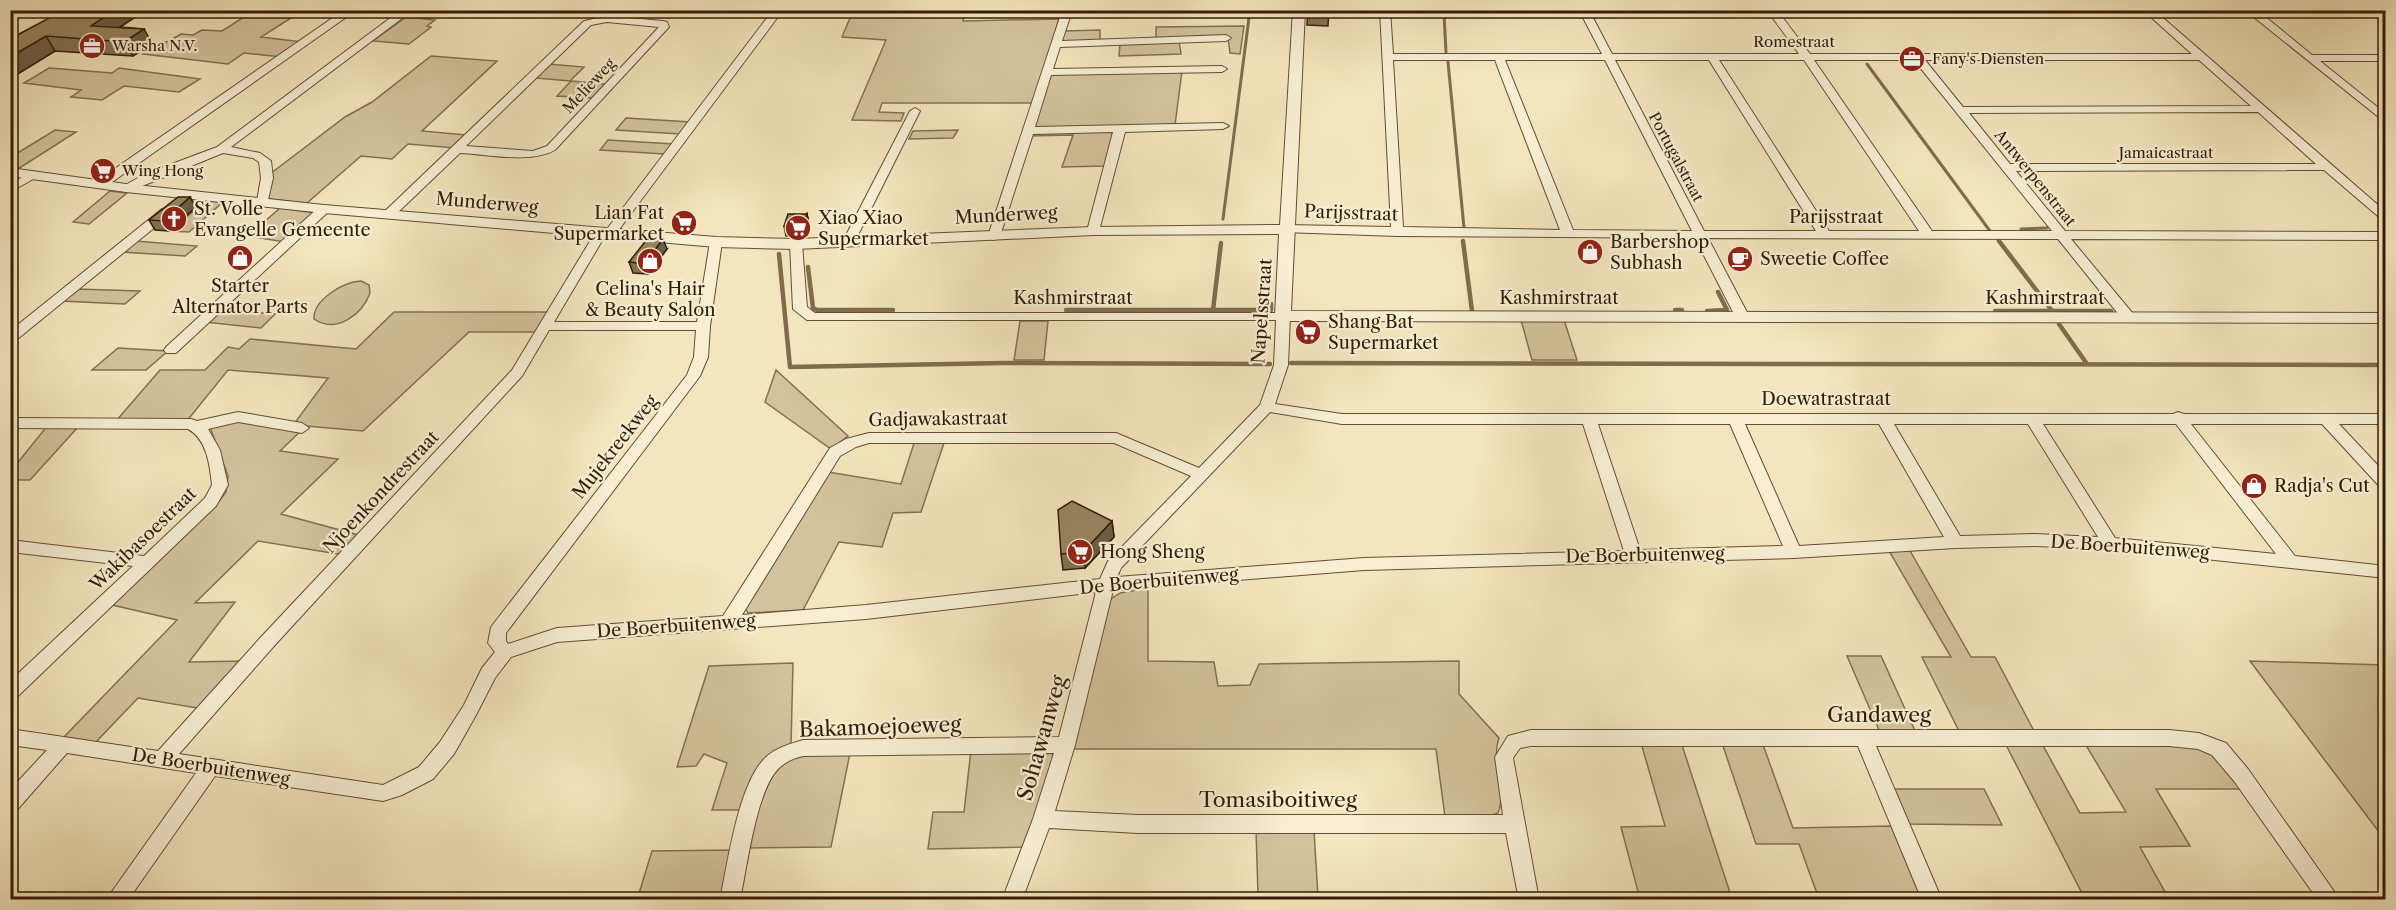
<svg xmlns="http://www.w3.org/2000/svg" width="2396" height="910" font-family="'Libre Caslon Text',serif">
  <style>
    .green { fill: #d3c39d; stroke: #847050; stroke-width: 1.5 }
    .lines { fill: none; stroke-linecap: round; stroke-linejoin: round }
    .stream-far1 { stroke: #806c4c; stroke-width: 3 }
    .stream { stroke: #806c4c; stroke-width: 4.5 }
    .minor-casing { stroke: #644e31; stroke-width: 2 }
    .tertiary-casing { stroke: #644e31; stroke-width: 2 }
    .minor { fill: #f7eed4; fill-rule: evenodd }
    .tertiary { fill: #f7eed4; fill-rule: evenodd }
    .wall { fill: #827255; stroke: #341c02; stroke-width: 1.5 }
    .shaded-wall { fill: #6a5d45; stroke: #341c02; stroke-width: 1.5 }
    .building { fill: #978563; stroke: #341c02; stroke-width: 1.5 }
    .labels { text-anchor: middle; stroke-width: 4.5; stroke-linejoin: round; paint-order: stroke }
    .far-street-label { font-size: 15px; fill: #341c02; stroke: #f7eed4 }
    .far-poi-label { font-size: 15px; fill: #341c02; stroke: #f7eed4; text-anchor: start }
    .street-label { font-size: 18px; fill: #341c02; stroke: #f7eed4 }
    .poi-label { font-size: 18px; fill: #341c02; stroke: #f7eed4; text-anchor: start }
    .near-street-label { font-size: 21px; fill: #341c02; stroke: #f7eed4 }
  </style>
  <rect width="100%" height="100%" fill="#f3e5bd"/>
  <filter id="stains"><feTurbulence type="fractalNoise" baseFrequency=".00333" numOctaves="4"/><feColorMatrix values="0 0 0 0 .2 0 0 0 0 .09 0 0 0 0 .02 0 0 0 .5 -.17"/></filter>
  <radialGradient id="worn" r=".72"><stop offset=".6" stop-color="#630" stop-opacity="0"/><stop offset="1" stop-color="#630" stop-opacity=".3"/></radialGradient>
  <!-- green -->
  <path class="green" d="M231,11H302L261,37L303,42L282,57L244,53L228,64L143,54C156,46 168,42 181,34L193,35L202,30L222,31L252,12H229Z
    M853,11H962L961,13H965L963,21L1059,19L1034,103H882L879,112L904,113L901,121L852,120L886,40L842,37Z
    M406,17L435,20L427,26L431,27L409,44L373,41Z
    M1244,26L1240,54L1230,53L1228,37L1156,40V27Z
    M1100,30V42L1061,44L1064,31Z
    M1179,41L1181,54L1119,56L1120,43Z
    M431,56L497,61L422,131L467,135L455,148L408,144L392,159L361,156L307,203L268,199L266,177L345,117L372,102Z
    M548,64L584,67L570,81L535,78Z
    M49,68L112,73L119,68L200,79L179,92L124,86L102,100L71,97L81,90L24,83Z
    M1182,71L1175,125L1115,127L1105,166L1062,167L1073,135L1030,136L1050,76L1053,74Z
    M571,81L605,84L592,98L557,96Z
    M626,118L690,122L680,134L616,130Z
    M55,130L76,132L18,169L11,168V157Z
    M958,130L953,138L909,139L913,131Z
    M608,140L673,144L665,154L600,150Z
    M110,191L127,193L89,224L73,222Z
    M206,200L223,202L189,232L171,231Z
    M280,208L315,213L285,242L248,236Z
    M135,241L197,246L185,256L122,252Z
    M361,281L369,285L370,293C362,315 336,334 314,319C313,300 343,282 361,281Z
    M76,289L140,291L125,304L61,301Z
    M219,309L275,314L261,328L204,322Z
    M394,312H549L537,332H469L363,431L306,426L280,451L338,459L281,514L362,536L344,555L258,541L195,603L235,602L189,662L246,661L203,709L138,698L95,743L63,738L177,620L108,604L220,500L226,492L228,476L210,427L240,418L294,424L328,378L228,370L186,422L116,421L160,370H205L228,347L239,349L250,339L356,349Z
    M1521,320H1564L1577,360H1532Z
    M1020,321H1048L1044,360H1014Z
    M118,348L168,351L146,370H92Z
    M776,370L848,436L831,449L765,402Z
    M48,425L79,426L30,480H11V471Z
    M915,440H945L921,512L893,513L882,547L839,542L803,610L748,613L744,606L828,472L901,484Z
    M1909,549L1971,657H1995L2034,731H1959L1922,657H1951L1889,551Z
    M1148,588V661L1214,662L1218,686L1250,685L1259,664L1459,661V694L1499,738C1490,762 1508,789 1498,813L1487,817H1445L1436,749H1073L1108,601L1120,593Z
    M1847,656H1881L1915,731L1879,730Z
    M2250,661L2385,665V840Z
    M793,663L791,746L742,810H712L727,763L704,754L696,766L677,767L709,666Z
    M2004,741L2041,742L2080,813L2126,812L2084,742L2205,747L2247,789H2156L2190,846L2140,847L2169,899H2085Z
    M1681,742L1732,899H1640L1621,827L1665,826L1641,743Z
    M1762,742L1793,828L1892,826L1923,899H1819L1799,844H1756L1722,743Z
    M971,750L1052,753L1055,758L1026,847L928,849L933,812H964Z
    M850,753L831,847L746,848C754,817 759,763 798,754C814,751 834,754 850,753Z
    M1891,789H1984L2002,825L1906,824Z
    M1256,830H1314L1318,897L1258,896Z
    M733,850L722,899L637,900L652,851Z"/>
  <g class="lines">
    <!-- stream-far1 -->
    <path class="stream-far1" d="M1444,14L1446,52
      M1448,62L1464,228
      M1867,64L1990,231
      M1223,219L1250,10
      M2021,229L2047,228"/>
    <!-- stream -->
    <path class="stream" d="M1463,241L1472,311
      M1999,241L2053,312
      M779,254L790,367L1003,363L1270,364
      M808,267L813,308L817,310H893
      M1066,310H1271V304
      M1213,310L1221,243
      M1675,310H1682
      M1707,311L1727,310L1718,292
      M1995,311H2111
      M2059,324L2087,364
      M1291,363L2386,365"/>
    <!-- minor casing -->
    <g class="minor-casing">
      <path id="minor" d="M344,10L355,11L105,187H97V181Z
        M401,10H413L231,147L260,153L271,161L273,178L267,204L263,205L257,201L261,178L259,162L253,158L223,153L130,191L126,192L120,188L145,174L217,147Z
        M773,10H783L615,235L606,234L554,322H697L710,242L716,238L722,242L710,326L708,357L700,376L506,633V641L508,644L557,628L723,616L830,448L846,439L869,433H1116L1199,468L1260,405L1274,365L1276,320H807L793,309L790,244L796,240L802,244L807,307L815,313H1288L1290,316L1288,365L1275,404L1342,414H2173L2178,412L2184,414H2386V424H2339L2386,474V489L2381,488L2322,424H2191L2295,556L2386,566V578L2110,549L2035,546L1955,548L1794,558L1364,570L1113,590L1075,745L1055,811L1138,815H1503L1495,757L1508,736L1531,730H2169L2199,733L2226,743L2248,769L2340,900H2318L2234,781L2212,755L2198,749L2169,746H1876L1942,900H1922L1858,746H1531L1520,748L1513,758L1539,900H1519L1506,833H1138L1049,828L1022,900H1002L1033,819L1054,753L803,756C794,758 785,762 778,769C756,792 747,867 740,900H720C728,862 738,785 765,758C775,748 790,744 803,740L1059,737L1096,592L866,619L557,642L511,657L495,678L476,715L454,754L433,779L402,795L383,801L215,776L128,900H106L196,773L67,753L17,810L10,812V790L47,750L10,745V729L158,751L262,636L512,370L598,228L607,229ZM549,330H696L694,357L687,375L491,627L488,643L495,652L482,668L464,705L440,742L419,767L383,785L179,754L274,646L522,376ZM1270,412L1342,424H1583L1624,551L1364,558L1117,577L1121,568ZM1598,424H1730L1783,546L1640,550ZM1745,424H1879L1944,537L1799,546ZM1894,424H2028L2098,537L2035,534L1960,536ZM2043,424H2176L2276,554L2115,538ZM869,443H1114L1191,476L1108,561L1100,579L866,605L742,615L840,456L856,447Z
        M1077,10H1150L1145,13L1070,17L1062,41L1226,35L1231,38L1226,41L1060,47L1053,69L1222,66L1227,69L1222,72L1051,75L1035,127L1223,123L1229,126L1223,129L1125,132L1099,231L1093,235L1087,231L1113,132L1033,134L1000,236L994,240L990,239L988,236L1061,14L1066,11Z
        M1380,10H1390L1393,54H1602L1579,10H1589L1612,54H1799L1767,10H1777L1810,54H2192L2143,10H2154L2386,212V223L2324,170L2016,171L2065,231L2386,232V240L2071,239L2134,315L2136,318L2134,321H2124L2058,239L1708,238L1750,318L1743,322L1736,318L1695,238L1397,236L1283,232L1281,229L1287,225L1391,227ZM1393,60H1495L1560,230L1403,227ZM1505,60H1605L1692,231L1573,230ZM1615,60H1709L1816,231H1704ZM1719,60H1804L1919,231H1829ZM1814,60H1914L2052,231H1932ZM1925,60H2199L2251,106L1963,107ZM2258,112L2316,164H2010L1969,113Z
        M2245,10H2257L2312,55H2386V61H2320L2386,114V123Z
        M607,16L663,21L667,22L669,27L555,150C531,164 487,154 460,153L392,218H384V212L584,21ZM607,22L659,27L547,146L533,151L466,146L591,25Z
        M915,108L920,111L855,241L849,245L845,244L843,241L910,111Z
        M33,171L39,175L37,177L10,192V184Z
        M324,205L328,206V212L176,353H166L164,350L166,347L320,206Z
        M166,208L170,209V215L15,341L10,342V331L162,209Z
        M238,412L302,423L309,428L302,433L238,422L208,429L220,450L228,485L216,506L16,698L10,700V681L133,566L10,552V540L144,556L205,498L212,485C210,466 207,439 188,429L10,428V418L191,419L197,421Z"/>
    </g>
    <!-- tertiary casing -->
    <g class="tertiary-casing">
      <path id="tertiary" d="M1293,10H1305L1291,311L2386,313V323L1283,321L1275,316L1279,234L1093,235L796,249L716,247L324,213L126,192L10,176V168L126,184L324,205L716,237L796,239L1093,227L1280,225Z"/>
    </g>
    <!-- minor -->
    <use href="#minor" class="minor"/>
    <!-- tertiary -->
    <use href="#tertiary" class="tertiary"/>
  </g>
  <!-- wall -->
  <path class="wall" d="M1308,10H1329L1328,26L1307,25Z
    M58,14L137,16L120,27L144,29L152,44L133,56L55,51L16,75L10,74V39Z
    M196,207L169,231L155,230L149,220Z
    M807,214L809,224L805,236H786L784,226Z
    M667,249L648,274L633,273L629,262Z
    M1112,521L1114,537L1085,568L1063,570L1061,554Z"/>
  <!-- shaded-wall -->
  <path class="shaded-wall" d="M113,10H134L137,16L100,40L91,26Z
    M144,29L152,44L133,56L124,42Z
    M46,36L55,51L16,75L10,66V57Z
    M190,197L196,207L169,231L163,221Z
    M807,214L809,224L805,236L803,226Z
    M663,239L667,249L648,274L644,264Z
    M1112,521L1114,537L1085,568L1083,552Z"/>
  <!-- building -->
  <path class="building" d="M64,10H115L91,26L144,29L124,42L46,36L10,57V39Z
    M1308,10H1329L1328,17L1308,16Z
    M178,197H190L163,221L149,220Z
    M788,214H807L803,226H784Z
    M648,238L663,239L644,264L629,262Z
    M1072,501L1112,521L1083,552L1061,554L1058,510Z"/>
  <!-- icons -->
  <defs>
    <g id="office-disc" transform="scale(1.35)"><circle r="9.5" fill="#8f2418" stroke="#f7eed4"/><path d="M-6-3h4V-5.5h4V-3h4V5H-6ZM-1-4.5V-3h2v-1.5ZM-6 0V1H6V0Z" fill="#fff"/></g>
    <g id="supermarket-disc" transform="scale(1.35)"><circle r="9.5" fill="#8f2418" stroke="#f7eed4"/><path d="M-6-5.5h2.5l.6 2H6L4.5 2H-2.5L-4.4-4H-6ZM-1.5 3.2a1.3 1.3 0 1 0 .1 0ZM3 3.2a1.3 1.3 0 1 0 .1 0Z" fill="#fff"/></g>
    <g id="church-disc" transform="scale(1.35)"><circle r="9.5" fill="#8f2418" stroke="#f7eed4"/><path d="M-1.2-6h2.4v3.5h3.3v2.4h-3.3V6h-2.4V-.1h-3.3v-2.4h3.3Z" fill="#fff"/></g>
    <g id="shop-disc" transform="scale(1.35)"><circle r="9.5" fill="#8f2418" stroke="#f7eed4"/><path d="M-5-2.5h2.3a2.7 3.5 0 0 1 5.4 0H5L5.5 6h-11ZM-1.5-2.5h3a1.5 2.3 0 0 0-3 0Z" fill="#fff"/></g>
    <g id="cafe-disc" transform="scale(1.35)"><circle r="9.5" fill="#8f2418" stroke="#f7eed4"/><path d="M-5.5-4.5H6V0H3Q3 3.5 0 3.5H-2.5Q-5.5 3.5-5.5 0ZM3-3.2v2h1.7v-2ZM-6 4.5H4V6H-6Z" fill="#fff"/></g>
  </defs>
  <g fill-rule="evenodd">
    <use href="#office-disc" x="92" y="46"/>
    <use href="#office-disc" x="1912" y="59"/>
    <use href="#supermarket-disc" x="103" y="171"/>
    <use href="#church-disc" x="174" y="219"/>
    <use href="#supermarket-disc" x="684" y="223"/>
    <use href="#supermarket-disc" x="798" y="228"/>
    <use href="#shop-disc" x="1590" y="252"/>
    <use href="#shop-disc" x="240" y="258"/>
    <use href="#cafe-disc" x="1740" y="259"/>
    <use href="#shop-disc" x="650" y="261"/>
    <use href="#supermarket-disc" x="1308" y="332"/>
    <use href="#shop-disc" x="2254" y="486"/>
    <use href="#supermarket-disc" x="1080" y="552"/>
  </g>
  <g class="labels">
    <!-- far-street labels -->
    <g class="far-street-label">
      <text x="1794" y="47">Romestraat</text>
      <text transform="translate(589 86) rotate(-47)" y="5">Melieweg</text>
      <text x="2166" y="158">Jamaicastraat</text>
      <text transform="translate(1676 157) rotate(62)" y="5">Portugalstraat</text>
      <text transform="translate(2035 178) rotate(51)" y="5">Antwerpenstraat</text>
    </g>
    <!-- far-poi labels -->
    <g class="far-poi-label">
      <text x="112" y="51">Warsha N.V.</text>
      <text x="1932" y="64">Fany's Diensten</text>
      <text x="122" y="176">Wing Hong</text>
    </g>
    <!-- street labels -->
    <g class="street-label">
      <text transform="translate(487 203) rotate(5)" y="6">Munderweg</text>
      <text transform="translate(1351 213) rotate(2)" y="6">Parijsstraat</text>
      <text transform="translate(1006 215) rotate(-3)" y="6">Munderweg</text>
      <text x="1836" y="223">Parijsstraat</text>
      <text x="1073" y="304">Kashmirstraat</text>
      <text x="1559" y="304">Kashmirstraat</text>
      <text x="2045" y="304">Kashmirstraat</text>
      <text transform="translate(1262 311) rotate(-86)" y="6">Napelsstraat</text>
      <text x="1826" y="405">Doewatrastraat</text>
      <text transform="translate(938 419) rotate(-1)" y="6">Gadjawakastraat</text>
      <text transform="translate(615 447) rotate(-52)" y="6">Mujekreekweg</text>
      <text transform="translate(381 492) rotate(-47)" y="6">Njoenkondrestraat</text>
      <text transform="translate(143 539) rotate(-44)" y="6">Wakibasoestraat</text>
      <text transform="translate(2130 547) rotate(4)" y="6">De Boerbuitenweg</text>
      <text transform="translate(1645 555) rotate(-1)" y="6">De Boerbuitenweg</text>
      <text transform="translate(1159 581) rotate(-5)" y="6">De Boerbuitenweg</text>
      <text transform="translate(676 626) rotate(-4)" y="6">De Boerbuitenweg</text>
      <text transform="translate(211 767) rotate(9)" y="6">De Boerbuitenweg</text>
    </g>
    <!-- poi labels -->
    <g class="poi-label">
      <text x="194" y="215">St. Volle<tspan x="194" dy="21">Evangelle Gemeente</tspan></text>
      <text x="664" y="219" text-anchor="end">Lian Fat<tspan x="664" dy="21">Supermarket</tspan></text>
      <text x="818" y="224">Xiao Xiao<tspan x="818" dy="21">Supermarket</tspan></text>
      <text x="1610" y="248">Barbershop<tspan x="1610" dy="21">Subhash</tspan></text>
      <text x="1760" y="265">Sweetie Coffee</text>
      <text x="240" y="292" text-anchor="middle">Starter<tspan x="240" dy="21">Alternator Parts</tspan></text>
      <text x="650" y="295" text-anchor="middle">Celina's Hair<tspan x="650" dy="21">&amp; Beauty Salon</tspan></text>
      <text x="1328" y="328">Shang Bat<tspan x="1328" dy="21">Supermarket</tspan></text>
      <text x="2274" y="492">Radja's Cut</text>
      <text x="1100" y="558">Hong Sheng</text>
    </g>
    <!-- near-street labels -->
    <g class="near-street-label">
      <text x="1879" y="722">Gandaweg</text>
      <text transform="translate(880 727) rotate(-2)" y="7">Bakamoejoeweg</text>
      <text transform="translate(1042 738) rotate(-74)" y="7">Sohawanweg</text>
      <text x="1278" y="807">Tomasiboitiweg</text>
    </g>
  </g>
  <!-- margin -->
  <rect width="2396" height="910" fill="none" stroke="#f3e5bd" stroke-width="36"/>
  <rect x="12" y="12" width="2372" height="886" fill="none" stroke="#341c02" stroke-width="3"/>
  <rect x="18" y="18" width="2360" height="874" fill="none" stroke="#341c02" stroke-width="1.5"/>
  <rect width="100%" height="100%" filter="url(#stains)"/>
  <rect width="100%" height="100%" fill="url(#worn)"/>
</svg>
